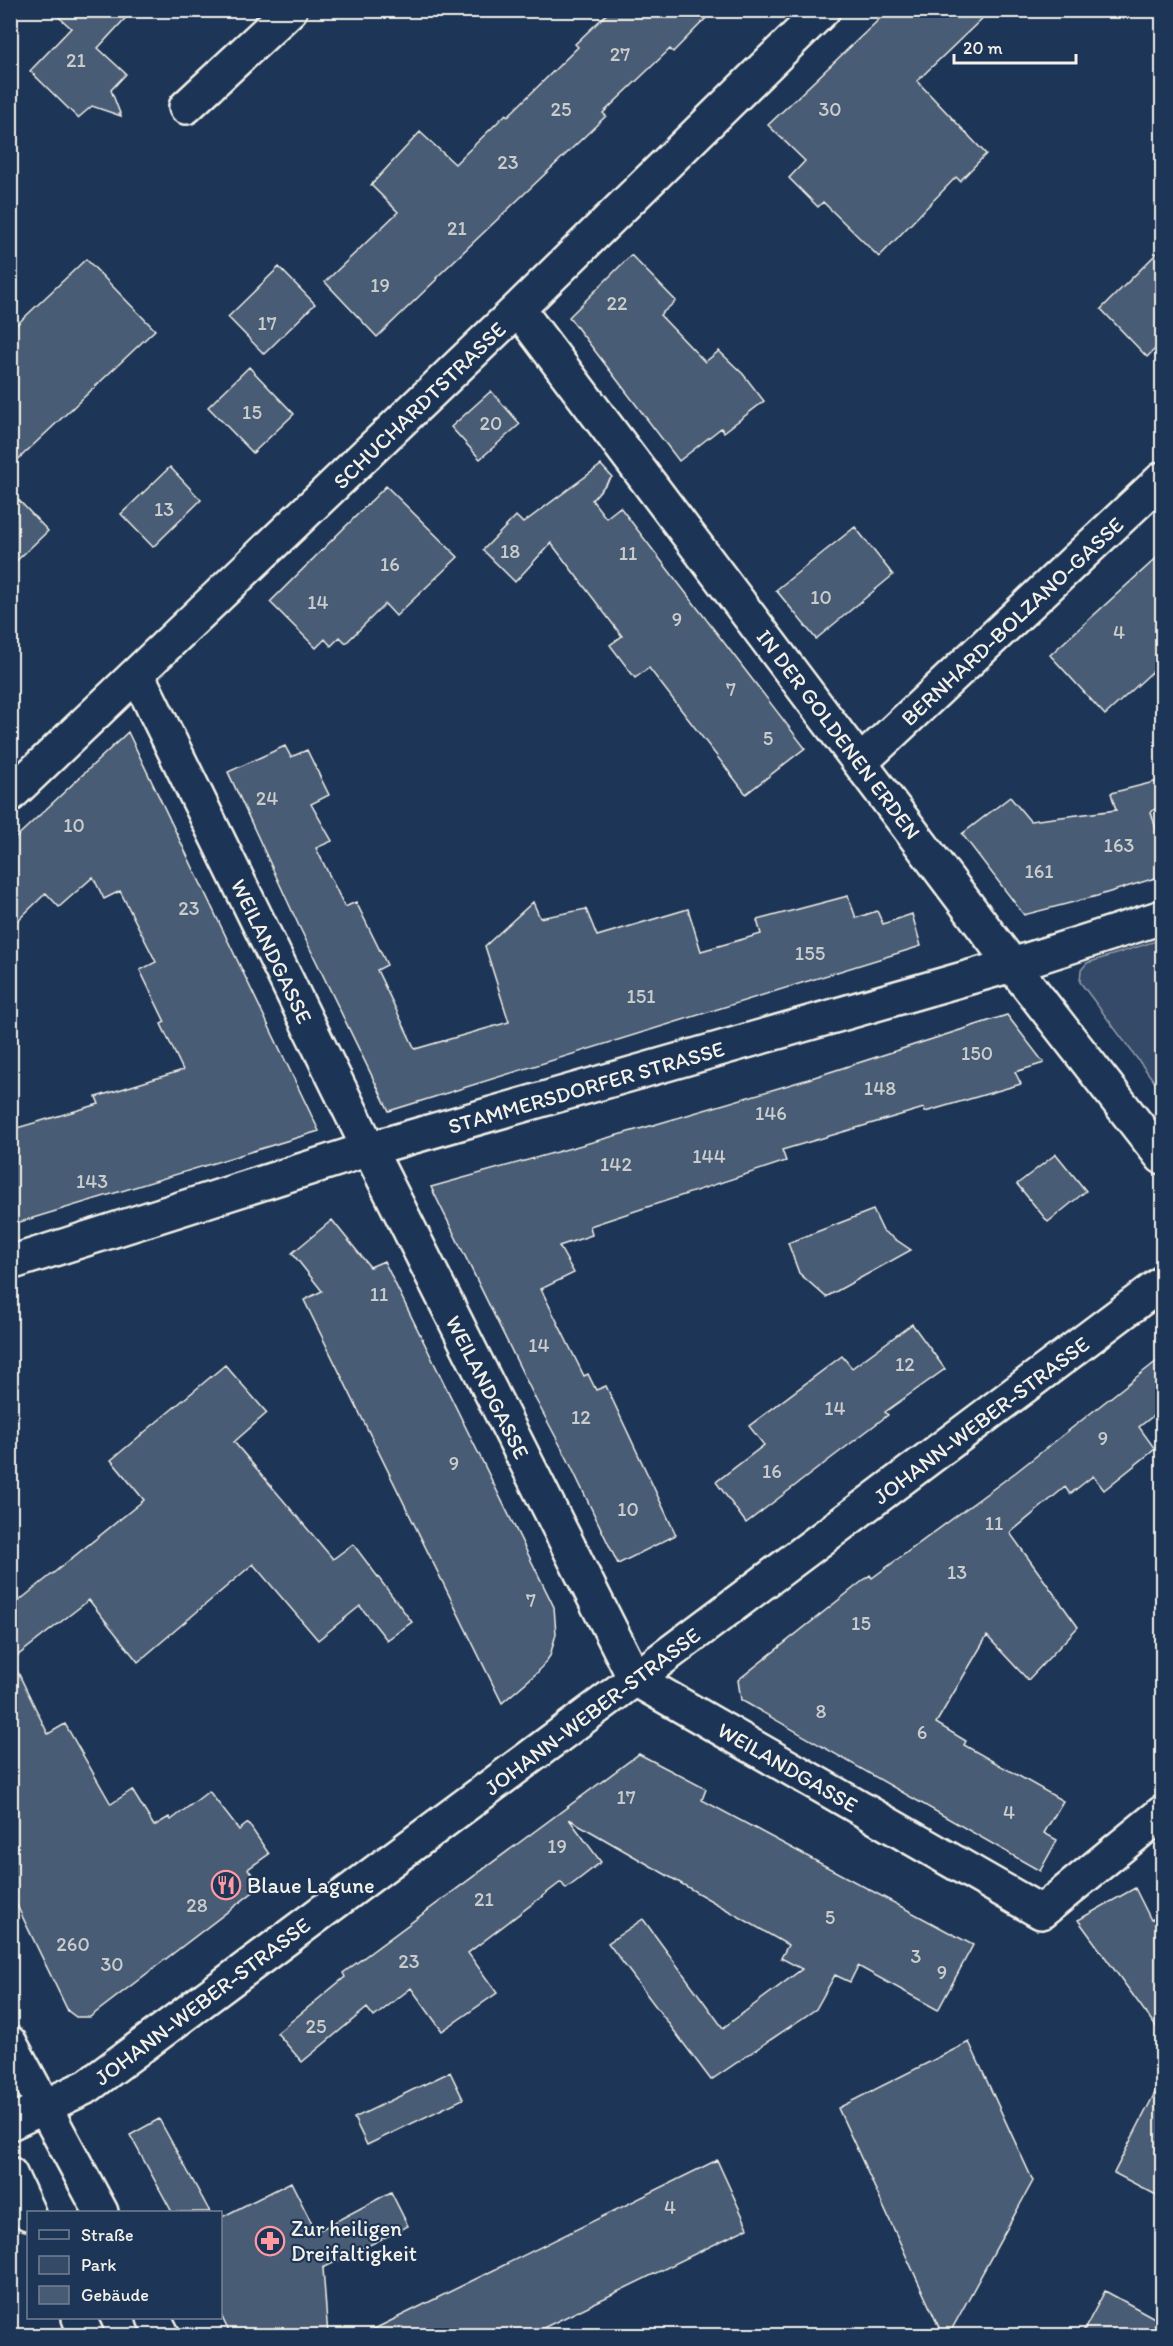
<svg xmlns="http://www.w3.org/2000/svg" width="1173" height="2346" font-family="Itim,sans-serif">
  <style>
    .green { fill: #354a67; stroke: #949ea8; stroke-width: 1.5 }
    .building { fill: #485b74; stroke: #f4f1e8; stroke-width: 1.5 }
    .lines { fill: none; stroke-linecap: round; stroke-linejoin: round }
    .minor-casing { stroke: #f4f1e8; stroke-width: 38 }
    .major-casing { stroke: #f4f1e8; stroke-width: 38 }
    .minor { stroke: #1d3557; stroke-width: 33 }
    .major { stroke: #1d3557; stroke-width: 33 }
    .labels { text-anchor: middle; stroke-width: 4.5; stroke-linejoin: round; paint-order: stroke }
    .number-label { font-size: 20px; fill: #c9cccb }
    .street-label { font-size: 22px; fill: #f4f1e8; stroke: #1d3557 }
    .poi-label { font-size: 22px; fill: #f4f1e8; stroke: #1d3557; text-anchor: start }
  </style>
  <rect width="100%" height="100%" fill="#1d3557"/>
  <filter id="ink" filterUnits="userSpaceOnUse"><feTurbulence type="fractalNoise" baseFrequency=".0167" numOctaves="2"/><feDisplacementMap in="SourceGraphic" scale="12" xChannelSelector="R" yChannelSelector="G"/><feConvolveMatrix kernelMatrix="1 2 1 2 8 2 1 2 1" color-interpolation-filters="sRGB"/></filter>
  <g filter="url(#ink)">
    <!-- green -->
    <path class="green" d="M1162,939V1092L1080,982L1081,970L1087,963Z"/>
    <!-- building -->
    <path class="building" d="M51,10H133L98,48L126,74L111,90L121,116L92,106L78,118L30,71L71,28Z
      M611,10H714L673,52L670,49L603,113L606,116L436,278L437,279L377,337L325,282L398,212L371,185L420,132L455,164L506,114L508,116L578,47L575,44Z
      M889,10H991L917,81L986,154L960,181L956,177L879,257L823,202L818,207L789,178L805,161L768,125Z
      M1162,248V342L1147,357L1101,309Z
      M631,255L676,301L660,315L705,362L719,351L743,374L764,401L724,432L721,428L679,461L569,317Z
      M86,259L155,330L10,467V331Z
      M279,267L315,304L264,354L228,317Z
      M249,367L294,414L253,453L208,407Z
      M491,391L520,424L480,459L451,427Z
      M601,465L612,477L592,500L606,518L620,507L805,748L746,794L649,668L635,678L610,645L622,636L551,543L515,582L483,550L516,516L523,523Z
      M170,467L201,500L153,547L121,514Z
      M386,486L458,557L396,616L385,604L346,643L340,637L331,646L325,639L316,648L270,602Z
      M10,491L48,531L10,567Z
      M855,527L893,575L816,639L776,590Z
      M1162,553V663L1105,715L1050,655Z
      M128,732L319,1131L10,1225V1130L99,1104L96,1097L183,1070L161,1024L165,1022L140,970L156,962L120,891L104,899L93,877L59,907L46,893L10,928V843Z
      M285,746L291,757L307,750L329,795L311,804L332,841L316,848L345,907L356,902L387,965L377,970L415,1049L509,1022L485,946L533,902L540,918L586,909L597,936L688,909L701,951L761,934L757,920L848,896L856,918L877,911L883,924L912,914L921,946L389,1111L299,926L228,772Z
      M1162,780V803L1151,812L1162,850V876L1097,896L1024,915L962,834L1010,797L1030,821L1116,810L1111,793Z
      M1007,1015L1044,1063L1015,1072L1021,1084L925,1112L924,1108L782,1150L786,1161L590,1226L592,1235L559,1246L574,1273L541,1289L584,1376L588,1374L596,1390L606,1386L676,1535L618,1564L567,1458L536,1400L431,1187L650,1126L802,1081Z
      M1056,1154L1086,1191L1048,1222L1017,1184Z
      M873,1210L883,1231L911,1250L826,1297L799,1273L788,1243Z
      M332,1220L370,1267L384,1261L554,1607L556,1634L550,1656L538,1672L502,1703L304,1300L322,1291L292,1253Z
      M912,1324L945,1369L885,1412L888,1415L746,1523L716,1482L764,1445L749,1426L842,1356L852,1368Z
      M1162,1357V1409L1139,1427L1155,1449L1104,1490L1093,1476L1070,1494L1065,1487L1010,1533L1078,1627L1028,1680L987,1636L936,1723L966,1741L964,1745L1063,1801L1044,1833L1057,1840L1040,1871L741,1700L738,1680L870,1575L872,1578L1016,1472Z
      M225,1365L267,1413L234,1442L333,1559L353,1544L412,1622L387,1640L360,1606L318,1640L253,1564L138,1662L89,1600L12,1660L48,1734L65,1724L111,1804L132,1790L154,1826L169,1817L171,1820L209,1791L239,1830L248,1823L269,1854L248,1869L261,1886L90,2017H76L68,2011L10,1891V1608L144,1500L111,1460Z
      M639,1754L706,1789L702,1800L973,1945L938,2010L858,1966L850,1982L835,1975L816,2009L711,2080L608,1943L643,1919L723,2028L802,1969L781,1958L788,1945L569,1819L601,1862L566,1889L561,1882L468,1953L497,1993L442,2031L411,1988L374,2017L367,2008L302,2062L277,2033L345,1977L343,1973Z
      M1135,1888L1151,1920L1162,1914V2035L1078,1920Z
      M969,2042L1033,2181L948,2336H943L838,2108Z
      M450,2072L463,2099L367,2145L354,2118Z
      M1162,2079V2198L1114,2173Z
      M159,2119L210,2212H172L130,2135Z
      M717,2160L748,2228L527,2336H360Z
      M291,2182L316,2232L391,2192L408,2226L323,2268L328,2336H231L220,2313V2218Z
      M1105,2291L1162,2322V2336H1081Z"/>
    <g class="lines">
      <!-- minor casing -->
      <g class="minor-casing">
        <path id="minor" d="M186,107L290,10
          M518,309L1012,965
          M137,674L369,1149L635,1679L1041,1912L1162,1813
          M861,762L1162,479
          M10,795L518,309L823,10
          M10,2123L88,2086L635,1679L1162,1283"/>
      </g>
      <!-- major casing -->
      <g class="major-casing">
        <path id="major" d="M1012,965L1162,1157
          M10,1263L369,1149L1012,965L1162,917
          M10,2043L101,2212
          M10,2174L28,2213
          M79,2318L87,2336
          M154,2318L163,2336"/>
      </g>
      <!-- minor -->
      <use href="#minor" class="minor"/>
      <!-- major -->
      <use href="#major" class="major"/>
    </g>
  </g>
  <!-- icons -->
  <defs>
    <g id="restaurant-ring" transform="scale(1.5)"><circle r="9.5" fill="#1d3557" stroke="#ff9aa2" stroke-width="1.5"/><path d="M-5-6h1v4h1v-4h1v4h1v-4h1v5L-1.5 .5V6h-2V.5L-5-1ZM5-6V6H3V1.5H1.5Q1.5-4 5-6Z" fill="#ff9aa2"/></g>
    <g id="pharmacy-ring" transform="scale(1.5)"><circle r="9.5" fill="#1d3557" stroke="#ff9aa2" stroke-width="1.5"/><path d="M-2-6h4v4h4v4h-4v4h-4v-4h-4v-4h4Z" fill="#ff9aa2"/></g>
  </defs>
  <g fill-rule="evenodd">
    <use href="#restaurant-ring" x="226" y="1885"/>
    <use href="#pharmacy-ring" x="270" y="2241"/>
  </g>
  <g class="labels">
    <!-- number labels -->
    <g class="number-label">
      <text x="620" y="61">27</text>
      <text x="76" y="67">21</text>
      <text x="561" y="116">25</text>
      <text x="830" y="116">30</text>
      <text x="508" y="169">23</text>
      <text x="457" y="235">21</text>
      <text x="380" y="292">19</text>
      <text x="617" y="310">22</text>
      <text x="267" y="330">17</text>
      <text x="252" y="419">15</text>
      <text x="491" y="430">20</text>
      <text x="164" y="516">13</text>
      <text x="510" y="558">18</text>
      <text x="628" y="560">11</text>
      <text x="390" y="571">16</text>
      <text x="821" y="604">10</text>
      <text x="318" y="609">14</text>
      <text x="677" y="626">9</text>
      <text x="1119" y="639">4</text>
      <text x="731" y="696">7</text>
      <text x="768" y="745">5</text>
      <text x="267" y="805">24</text>
      <text x="74" y="832">10</text>
      <text x="1119" y="852">163</text>
      <text x="1039" y="878">161</text>
      <text x="189" y="915">23</text>
      <text x="810" y="960">155</text>
      <text x="641" y="1003">151</text>
      <text x="977" y="1060">150</text>
      <text x="880" y="1095">148</text>
      <text x="771" y="1120">146</text>
      <text x="709" y="1163">144</text>
      <text x="616" y="1171">142</text>
      <text x="92" y="1188">143</text>
      <text x="379" y="1301">11</text>
      <text x="539" y="1352">14</text>
      <text x="905" y="1371">12</text>
      <text x="835" y="1415">14</text>
      <text x="581" y="1424">12</text>
      <text x="1103" y="1445">9</text>
      <text x="454" y="1470">9</text>
      <text x="772" y="1478">16</text>
      <text x="628" y="1516">10</text>
      <text x="994" y="1530">11</text>
      <text x="957" y="1579">13</text>
      <text x="531" y="1607">7</text>
      <text x="861" y="1630">15</text>
      <text x="821" y="1718">8</text>
      <text x="922" y="1739">6</text>
      <text x="626" y="1804">17</text>
      <text x="1009" y="1819">4</text>
      <text x="557" y="1853">19</text>
      <text x="484" y="1906">21</text>
      <text x="197" y="1912">28</text>
      <text x="830" y="1924">5</text>
      <text x="73" y="1951">260</text>
      <text x="916" y="1963">3</text>
      <text x="409" y="1968">23</text>
      <text x="112" y="1971">30</text>
      <text x="942" y="1979">9</text>
      <text x="316" y="2033">25</text>
      <text x="670" y="2214">4</text>
    </g>
    <!-- street labels -->
    <g class="street-label">
      <text transform="translate(419 405) rotate(-44)" y="8">SCHUCHARDTSTRASSE</text>
      <text transform="translate(1012 621) rotate(-43)" y="8">BERNHARD-BOLZANO-GASSE</text>
      <text transform="translate(839 734) rotate(53)" y="8">IN DER GOLDENEN ERDEN</text>
      <text transform="translate(272 951) rotate(64)" y="8">WEILANDGASSE</text>
      <text transform="translate(586 1087) rotate(-16)" y="8">STAMMERSDORFER STRASSE</text>
      <text transform="translate(488 1387) rotate(63)" y="8">WEILANDGASSE</text>
      <text transform="translate(981 1420) rotate(-37)" y="8">JOHANN-WEBER-STRASSE</text>
      <text transform="translate(592 1711) rotate(-37)" y="8">JOHANN-WEBER-STRASSE</text>
      <text transform="translate(788 1767) rotate(30)" y="8">WEILANDGASSE</text>
      <text transform="translate(202 2001) rotate(-37)" y="8">JOHANN-WEBER-STRASSE</text>
    </g>
    <!-- poi labels -->
    <g class="poi-label">
      <text x="247" y="1893">Blaue Lagune</text>
      <text x="291" y="2236">Zur heiligen<tspan x="291" dy="25">Dreifaltigkeit</tspan></text>
    </g>
  </g>
  <!-- margin -->
  <rect width="1173" height="2346" fill="none" stroke="#1d3557" stroke-width="36"/>
  <rect x="18" y="18" width="1137" height="2310" fill="none" stroke="#f4f1e8" stroke-width="2" filter="url(#ink)"/>
  <!-- legend -->
  <rect x="27" y="2211" width="195" height="108" fill="#1d3557" stroke="#738091" stroke-width="1.5"/>
  <rect x="39" y="2230" width="30" height="9" fill="#1d3557" stroke="#738091" stroke-width="1.5"/>
  <text x="81" y="2241" font-size="18" fill="#f4f1e8">Straße</text>
  <rect x="39" y="2256" width="30" height="18" fill="#354a67" stroke="#738091" stroke-width="1.5"/>
  <text x="81" y="2271" font-size="18" fill="#f4f1e8">Park</text>
  <rect x="39" y="2286" width="30" height="18" fill="#485b74" stroke="#738091" stroke-width="1.5"/>
  <text x="81" y="2301" font-size="18" fill="#f4f1e8">Gebäude</text>
  <!-- scale -->
  <path d="M954 54v9h122v-9" fill="none" stroke="#f4f1e8" stroke-width="3"/>
  <text x="963" y="54" font-size="18" fill="#f4f1e8" stroke="#1d3557" stroke-width="4.5" paint-order="stroke">20 m</text>
</svg>
